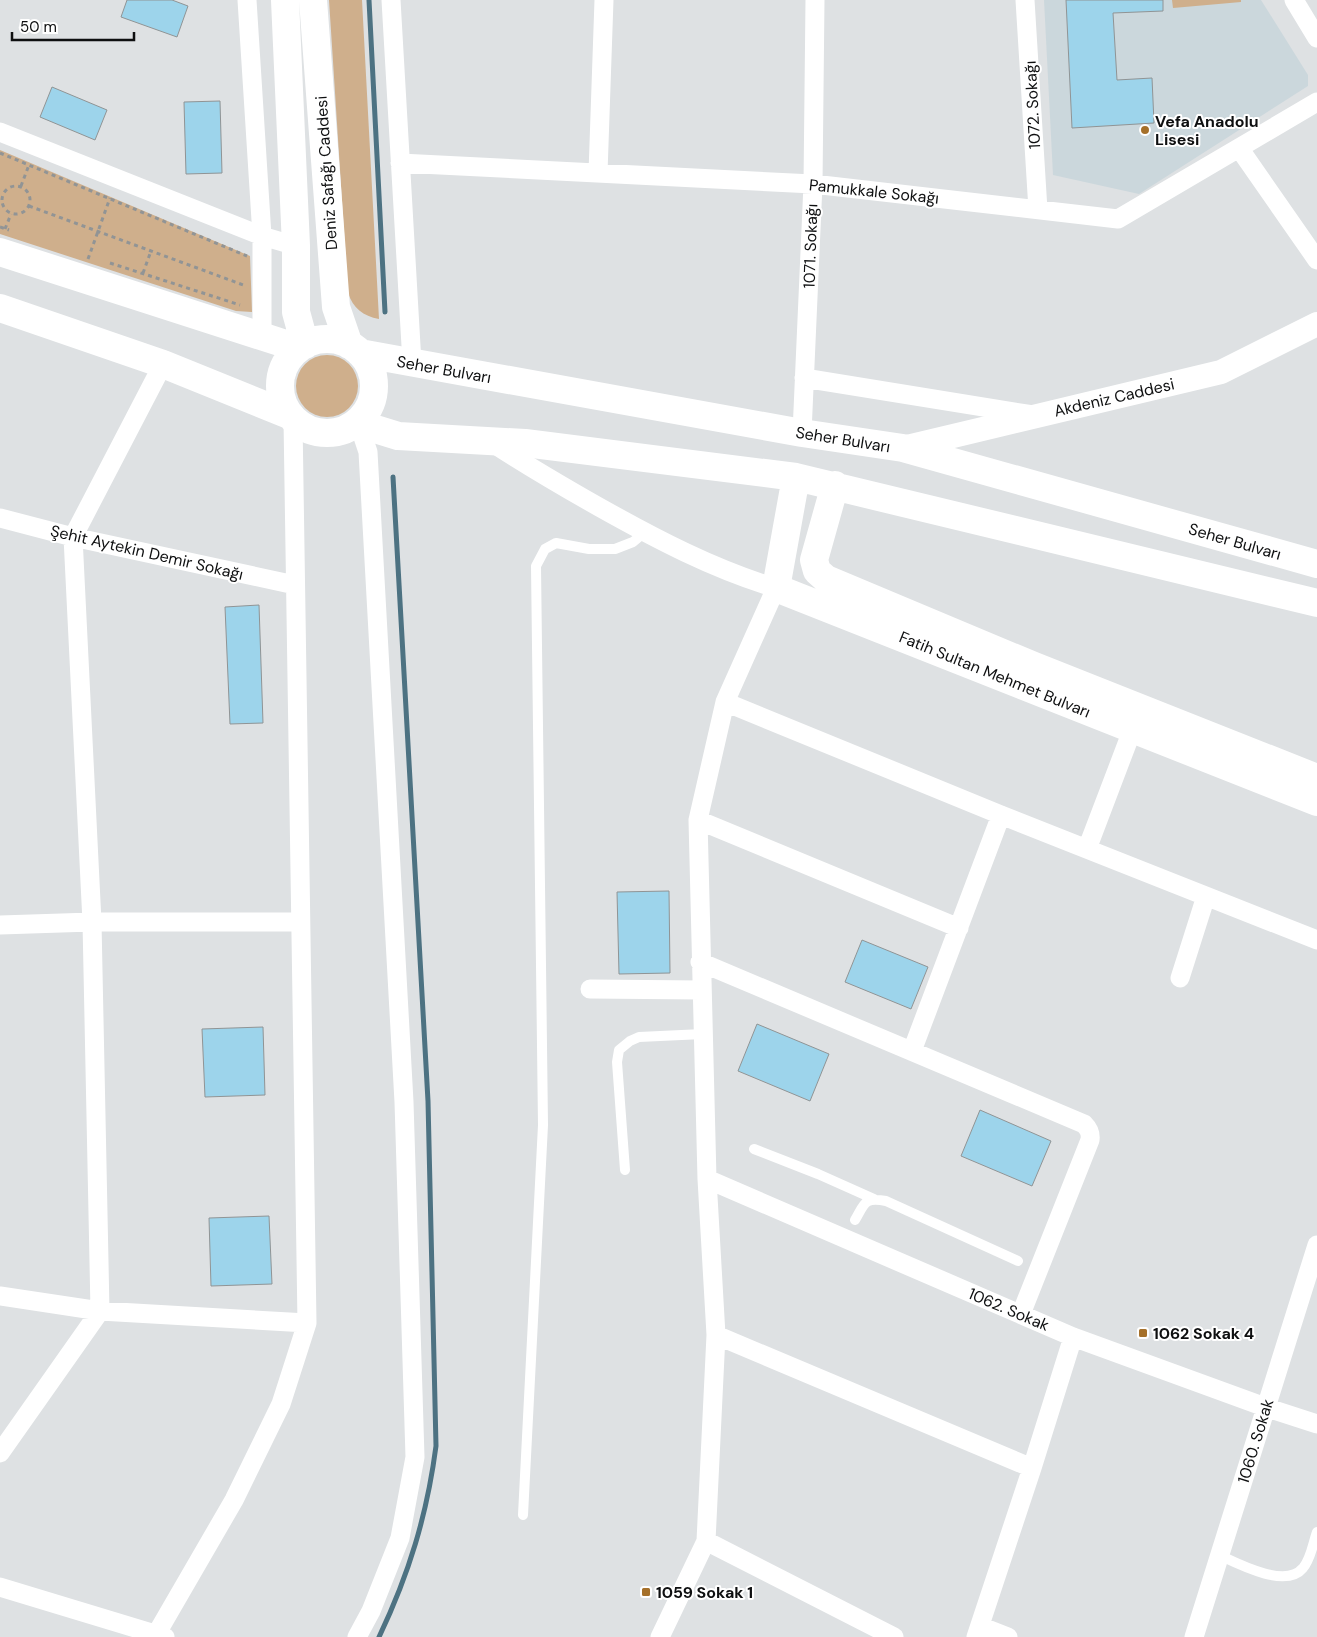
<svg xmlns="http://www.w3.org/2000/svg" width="1317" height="1637" font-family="'DM Sans',sans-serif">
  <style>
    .built { fill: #cbd7dc }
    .green { fill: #cfaf8c }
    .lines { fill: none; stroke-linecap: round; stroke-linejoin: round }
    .stream { stroke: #4d7282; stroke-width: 5 }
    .building { fill: #9dd4eb; stroke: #909495 }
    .path { stroke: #919495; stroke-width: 3; stroke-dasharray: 4 4; stroke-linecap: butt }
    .service { stroke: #fff; stroke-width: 10 }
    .minor { stroke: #fff; stroke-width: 19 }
    .tertiary { stroke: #fff; stroke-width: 24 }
    .secondary { stroke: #fff; stroke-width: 28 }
    .poi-dot { fill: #a5702a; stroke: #fff; stroke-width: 2 }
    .labels { text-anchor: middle; stroke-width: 4; stroke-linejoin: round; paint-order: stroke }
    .street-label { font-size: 16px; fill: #0e0f10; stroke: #fff }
    .poi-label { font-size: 16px; font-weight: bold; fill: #0e0f10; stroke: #fff; text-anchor: start }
  </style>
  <rect width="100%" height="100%" fill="#dee1e3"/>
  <!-- built -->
  <path class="built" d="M1044,0H1261L1308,75V86L1139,194L1053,175Z"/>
  <!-- green -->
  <path class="green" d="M329,0H362L379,319C363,316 353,308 348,293Z
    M1172,0H1241V2L1173,8Z
    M0,150L250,256L252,312L236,311L0,234Z
    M296 386a31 31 0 1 1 62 0a31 31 0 1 1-62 0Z"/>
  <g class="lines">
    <!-- stream -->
    <path class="stream" d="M369,0L385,312
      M379,1637C409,1574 427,1515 436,1446L428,1101L393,477"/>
  </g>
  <!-- building -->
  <path class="building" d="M127,0H172L188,6L177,37L121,17Z
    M1066,0H1163V11L1113,13L1117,80L1152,78L1154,123L1072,128Z
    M52,87L107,110L95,140L40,117Z
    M220,101L222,173L186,174L184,102Z
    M259,605L263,723L230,724L225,607Z
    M669,891L670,973L619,974L617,892Z
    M862,940L928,967L911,1009L845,982Z
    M757,1024L829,1054L810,1101L738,1071Z
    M263,1027L265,1095L205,1097L202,1029Z
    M980,1110L1051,1141L1032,1186L961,1156Z
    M269,1216L272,1284L211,1286L209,1218Z"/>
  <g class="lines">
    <!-- path -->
    <path class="path" d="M0,153L247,256
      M2 200a14 14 0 1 1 28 0a14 14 0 1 1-28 0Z
      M21,186L29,165
      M29,206L246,286
      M0,227L9,230
      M5,229L11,214
      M88,259L110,198
      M110,263L240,305
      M143,273L151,251"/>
    <!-- service -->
    <path class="service" d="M754,1149L818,1174L874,1199
      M625,1170L617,1062L619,1050L630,1041L639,1037L703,1034
      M855,1220C865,1203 864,1197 886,1201L1018,1261
      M523,1515L543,1125L536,566L545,549L556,543L589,549H615L633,542L645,532
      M1219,1555C1238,1564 1286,1589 1303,1568C1311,1559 1313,1543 1317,1532"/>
    <!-- minor -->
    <path class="minor" d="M247,0L262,236V336
      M391,0L412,363
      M1025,0L1038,210
      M1294,0L1317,38
      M0,132L262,236L296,246
      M1239,148L1317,260
      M400,163L813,184L1118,219L1317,102
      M598,173L604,0
      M804,378L1033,415
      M802,433L813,184L815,0
      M491,442C526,465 562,486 599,507C656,539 713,569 776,588L725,702L698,820L707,1179L716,1335L706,1541L660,1637
      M0,518L73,537L295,585
      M725,702L1001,815L1317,940
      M698,820L959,928
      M1087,849L1133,728
      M0,925L92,922H300
      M700,962L1084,1124C1089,1129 1091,1133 1090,1140L1021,1314
      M1180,978L1206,896
      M590,989L701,990
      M912,1051L1001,815
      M707,1179L1073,1337L1265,1407L1317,1424
      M0,1296L100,1311L307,1323
      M716,1335L1032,1468
      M0,1453L100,1311L92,922L73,537L163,364
      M706,1541L894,1637
      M0,1587L165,1637
      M980,1626L1008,1637
      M157,1633L234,1500L281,1404L307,1323L293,420
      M357,1637L371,1611L400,1538L415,1457L404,1102L368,452L358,422
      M976,1637L1032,1468L1073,1337
      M1194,1637L1317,1245"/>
    <!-- tertiary -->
    <path class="tertiary" d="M903,448L1221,372L1317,324"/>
    <!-- secondary -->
    <path class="secondary" d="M285,0L296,246V312L305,345
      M313,0L336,307L349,345
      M0,252L298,348
      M0,308L163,364L289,415
      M280 386a47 47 0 1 1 94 0a47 47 0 1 1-94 0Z
      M360,353L802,433L903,448L1317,564
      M361,419L372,428L398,436L525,443L796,477L1317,603
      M796,477L776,588L1317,802
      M835,485L814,560L817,571L826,579L1034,666L1317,778"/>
  </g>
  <!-- markers -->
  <g class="poi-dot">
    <circle cx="1145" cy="130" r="5"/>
    <rect x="1138" y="1328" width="10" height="10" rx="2.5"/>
    <rect x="641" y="1587" width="10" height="10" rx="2.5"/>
  </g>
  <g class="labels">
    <!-- street labels -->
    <g class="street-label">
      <text transform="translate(1032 105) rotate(-93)" y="6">1072. Sokağı</text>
      <text transform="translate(326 173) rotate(-94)" y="6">Deniz Safağı Caddesi</text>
      <text transform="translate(874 191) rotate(6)" y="6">Pamukkale Sokağı</text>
      <text transform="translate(810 246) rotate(-88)" y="6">1071. Sokağı</text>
      <text transform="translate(444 369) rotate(10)" y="6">Seher Bulvarı</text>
      <text transform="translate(1114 397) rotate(-13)" y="6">Akdeniz Caddesi</text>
      <text transform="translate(843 439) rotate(9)" y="6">Seher Bulvarı</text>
      <text transform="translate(1235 541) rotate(16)" y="6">Seher Bulvarı</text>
      <text transform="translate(147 552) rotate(13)" y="6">Şehit Aytekin Demir Sokağı</text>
      <text transform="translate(995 674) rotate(22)" y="6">Fatih Sultan Mehmet Bulvarı</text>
      <text transform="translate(1009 1309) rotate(23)" y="6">1062. Sokak</text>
      <text transform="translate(1255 1441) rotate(-73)" y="6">1060. Sokak</text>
    </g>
    <!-- poi labels -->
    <g class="poi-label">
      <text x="1155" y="127">Vefa Anadolu<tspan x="1155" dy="18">Lisesi</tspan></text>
      <text x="1153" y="1339">1062 Sokak 4</text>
      <text x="656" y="1598">1059 Sokak 1</text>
    </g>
  </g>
  <!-- scale -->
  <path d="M12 32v8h122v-8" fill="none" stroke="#0e0f10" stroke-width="2.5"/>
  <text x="20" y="32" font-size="15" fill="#0e0f10" stroke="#ffffff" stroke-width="4" paint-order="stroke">50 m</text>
</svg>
